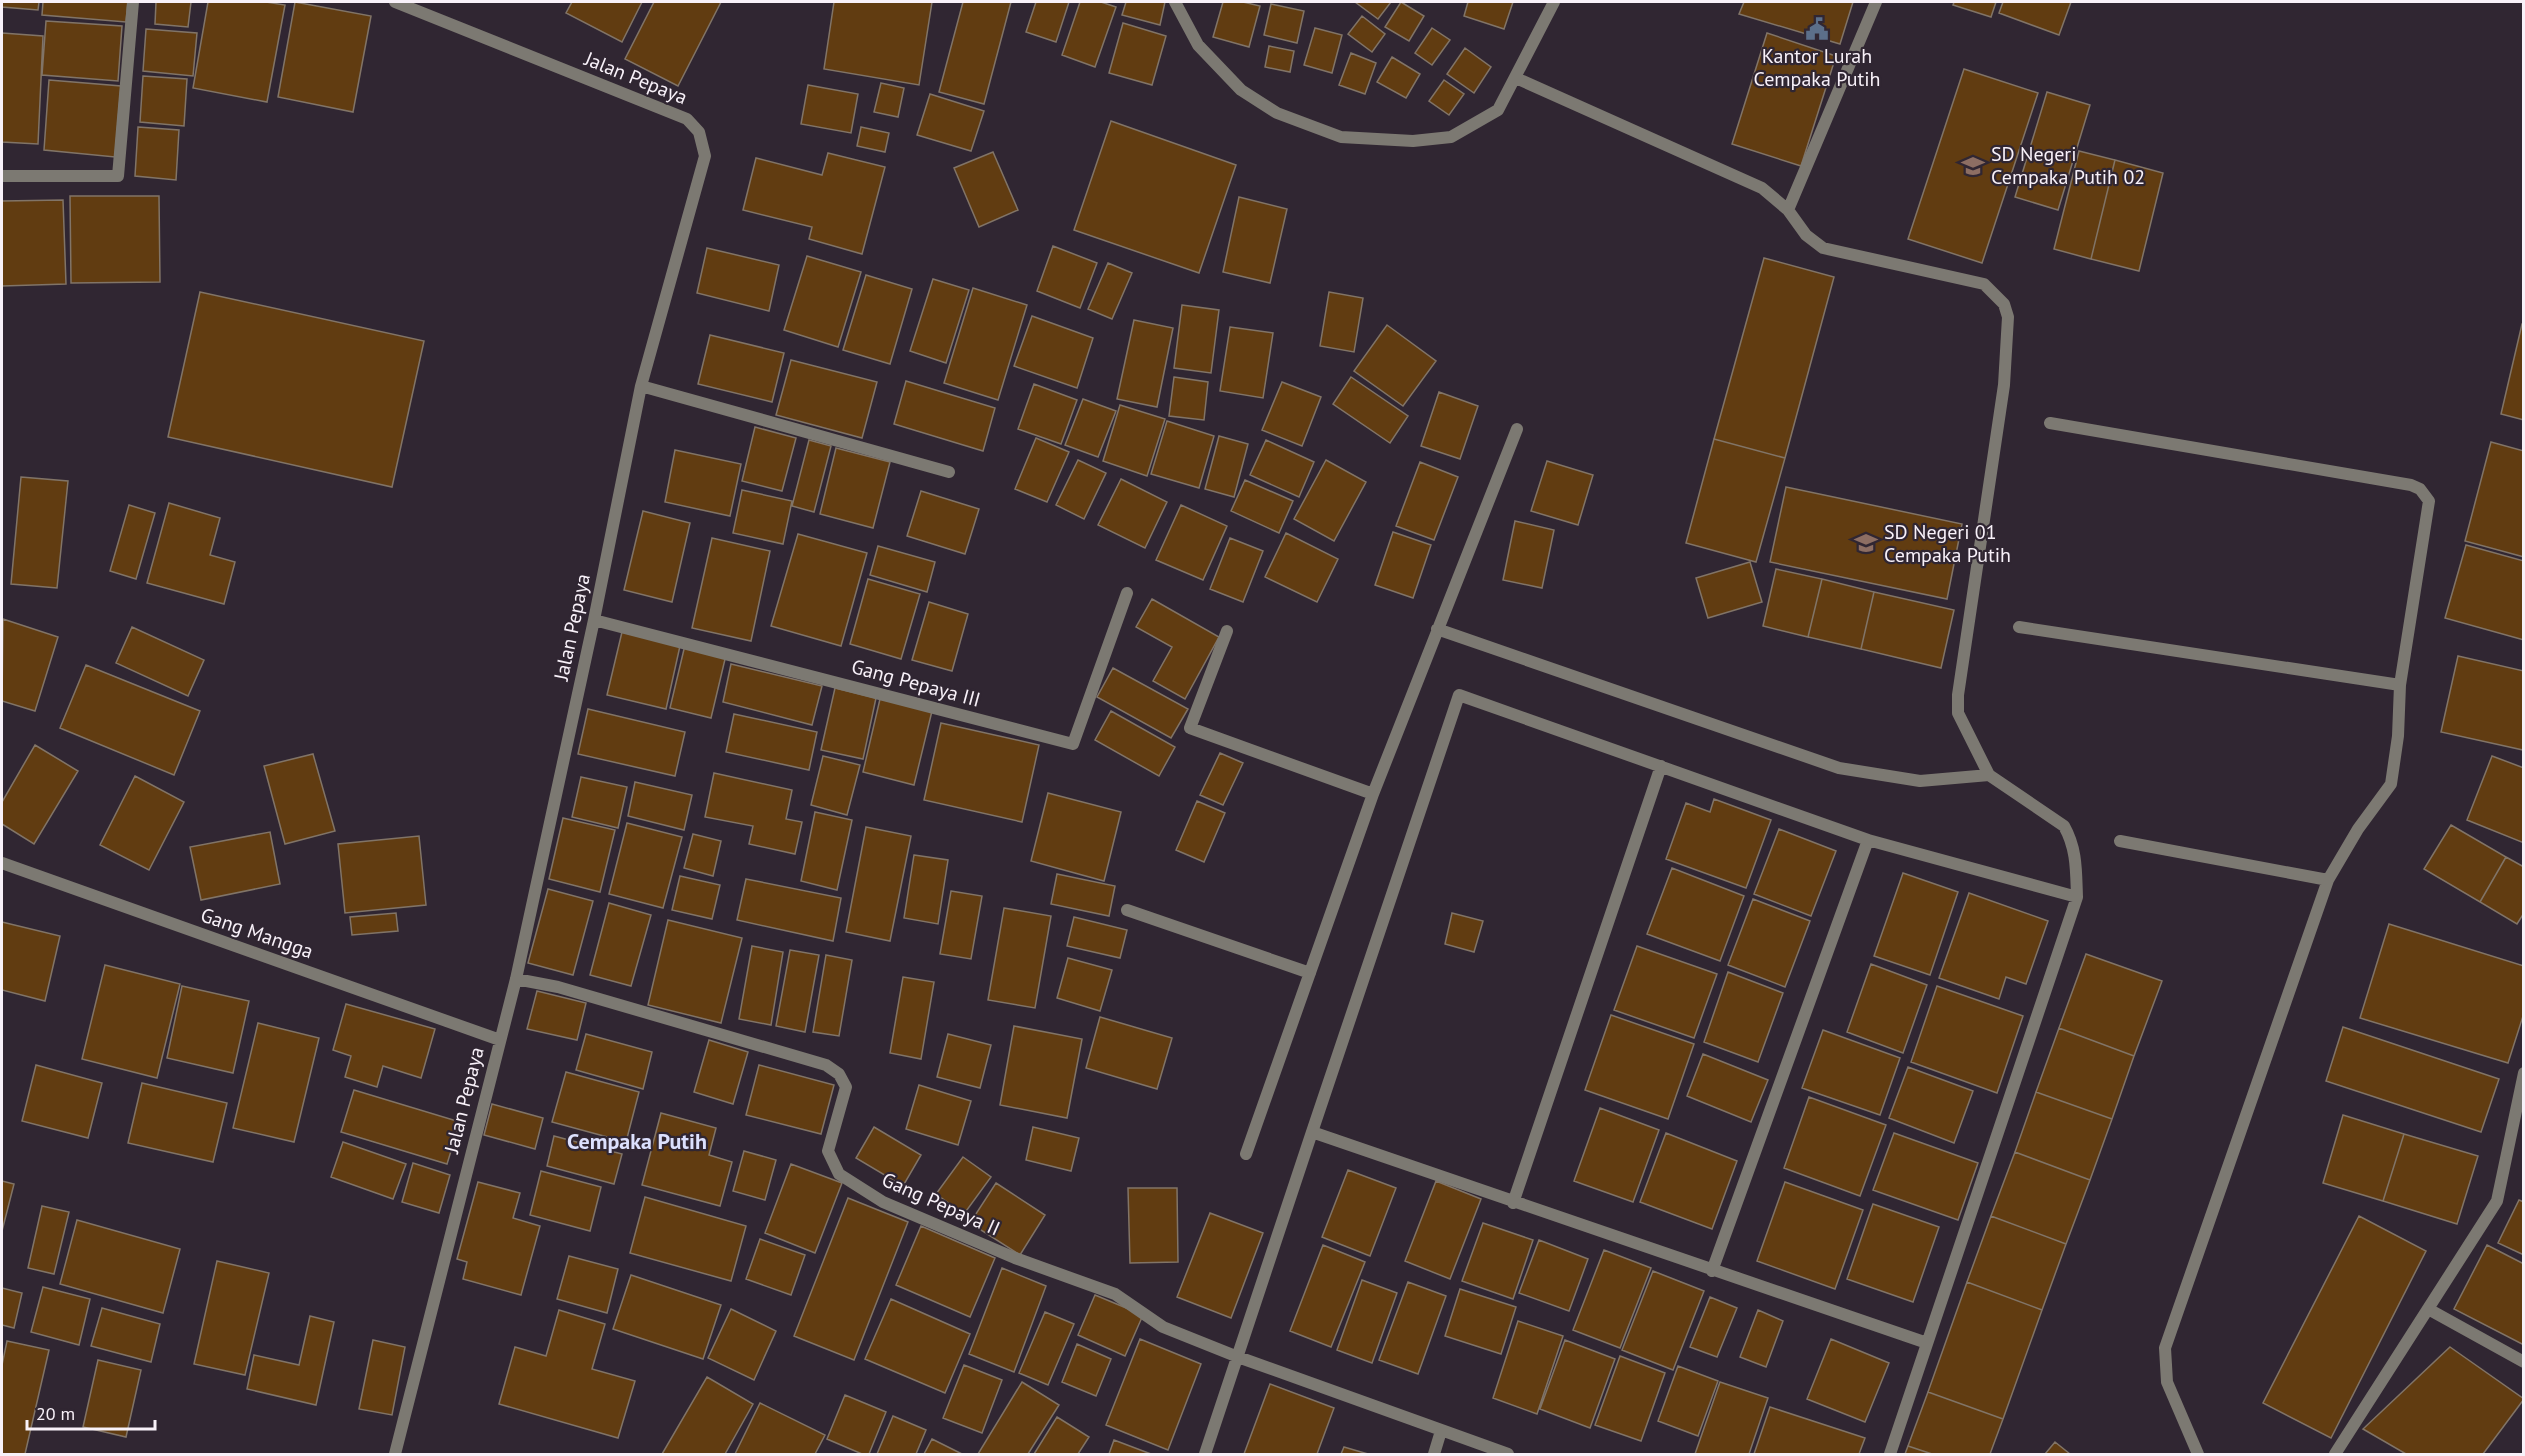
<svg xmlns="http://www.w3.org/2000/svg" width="2525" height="1456" font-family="'PT Sans',sans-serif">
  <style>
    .building { fill: #613c11; stroke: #817467; stroke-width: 1.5 }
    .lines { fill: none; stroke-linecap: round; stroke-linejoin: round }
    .street { stroke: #7c7972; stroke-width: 12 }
    .labels { text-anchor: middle; stroke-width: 4.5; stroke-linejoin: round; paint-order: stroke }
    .poi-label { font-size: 20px; fill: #f8f1f9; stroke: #302632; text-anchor: start }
    .street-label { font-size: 20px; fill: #f8f1f9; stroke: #302632 }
    .quarter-label { font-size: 22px; font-weight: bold; fill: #dce0fd; stroke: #302632 }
  </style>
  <rect width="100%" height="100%" fill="#302632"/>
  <!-- building -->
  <path class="building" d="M2,2H39L38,10L2,7Z
    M43,2H128L126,22L42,15Z
    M156,2H191L188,27L155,24Z
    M208,2H266L285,5L267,102L193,88Z
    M295,2L371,16L353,112L278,97Z
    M572,2H642L622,42L566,13Z
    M654,2H721L678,86L625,59Z
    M834,2H932L919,85L824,69Z
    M963,2H1011L984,104L939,92Z
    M1036,2H1069L1056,42L1026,32Z
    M1080,2H1101L1116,7L1095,67L1062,55Z
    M1126,2H1165L1160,25L1122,15Z
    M1223,2H1243L1260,6L1249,47L1213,37Z
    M1355,2H1391L1378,19Z
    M1401,2L1424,16L1409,41L1385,27Z
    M1468,2H1513L1504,29L1464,16Z
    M1744,2H1853L1840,44L1739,14Z
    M1954,2H1996L1991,17L1953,5Z
    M2003,2H2071L2059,35L1999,13Z
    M1271,4L1304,11L1297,43L1264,35Z
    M1362,16L1385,34L1372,52L1348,34Z
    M46,21L122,26L118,81L42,75Z
    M1123,23L1166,36L1152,85L1109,73Z
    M1315,28L1342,35L1332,73L1304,65Z
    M1432,28L1450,40L1432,65L1415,53Z
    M146,29L197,33L193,76L143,71Z
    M2,33L43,36L38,144L2,142Z
    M1767,33L1836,56L1801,166L1732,144Z
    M1269,46L1294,51L1290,72L1265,67Z
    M1465,48L1491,67L1474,93L1447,74Z
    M1351,53L1376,63L1365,94L1339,85Z
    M1392,57L1420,74L1406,98L1377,82Z
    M1964,69L2038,93L1982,263L1908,239Z
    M143,76L187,79L184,126L140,122Z
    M49,80L121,86L115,157L44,150Z
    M1444,80L1464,94L1449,115L1429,101Z
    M881,83L904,88L898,117L874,112Z
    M808,85L858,94L851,133L801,124Z
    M2047,92L2090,105L2058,210L2015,197Z
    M930,94L984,111L971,151L917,135Z
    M1111,121L1236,165L1199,273L1074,230Z
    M138,127L179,130L176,180L135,176Z
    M861,127L889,133L885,152L857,146Z
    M2079,151L2115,160L2091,259L2054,249Z
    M993,152L1018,210L979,227L954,168Z
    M828,153L885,167L862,254L809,239L812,227L743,210L756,158L822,175Z
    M2115,160L2163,173L2139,271L2091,259Z
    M70,196H159L160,282L71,283Z
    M1239,197L1287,209L1270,283L1223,272Z
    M63,200L66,284L2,286V201Z
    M1053,246L1097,263L1080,308L1037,291Z
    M707,248L779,265L769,311L697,293Z
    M807,256L861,272L838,347L784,330Z
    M1764,258L1834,277L1785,458L1714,439Z
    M1108,263L1132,273L1112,319L1088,309Z
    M866,275L912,289L890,364L843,350Z
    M933,279L969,290L946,363L910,351Z
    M973,288L1027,305L998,400L944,383Z
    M200,292L424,341L392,487L168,437Z
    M1329,292L1363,298L1354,352L1320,346Z
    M1182,305L1219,310L1211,373L1174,368Z
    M1032,316L1093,338L1077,388L1014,366Z
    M1134,320L1173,328L1157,407L1117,399Z
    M2522,324H2524V420L2501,414Z
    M1387,325L1436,361L1403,406L1354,371Z
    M1230,327L1273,333L1263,398L1220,391Z
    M710,335L784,353L772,402L698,384Z
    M791,360L877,382L862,438L776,415Z
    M1174,377L1208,382L1204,420L1169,416Z
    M1351,377L1408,416L1390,443L1333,404Z
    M906,381L995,408L983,451L894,424Z
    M1282,382L1321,397L1302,446L1262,430Z
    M1034,384L1077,400L1061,444L1018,429Z
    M1439,392L1478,406L1460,459L1421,446Z
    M1083,399L1116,411L1098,457L1065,445Z
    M1120,405L1165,419L1147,476L1103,461Z
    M1167,421L1214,436L1199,488L1151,474Z
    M755,427L796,438L782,491L742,481Z
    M1219,436L1248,444L1234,497L1205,489Z
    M1036,438L1069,452L1047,502L1015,489Z
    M1714,439L1785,458L1756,562L1686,543Z
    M809,440L831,446L814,512L792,506Z
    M1266,440L1314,462L1299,497L1250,475Z
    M2491,442L2524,451V557L2465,541Z
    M836,448L890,462L873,528L820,514Z
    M675,450L741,464L730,516L665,502Z
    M1078,460L1106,473L1084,519L1056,505Z
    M1326,460L1366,482L1334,541L1294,519Z
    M1547,461L1593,475L1578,525L1531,511Z
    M1420,462L1458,477L1434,540L1396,526Z
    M21,477L68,481L57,588L11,584Z
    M1121,479L1167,502L1145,548L1098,525Z
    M1245,480L1293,501L1279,533L1231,511Z
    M1786,487L1962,524L1947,599L1770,562Z
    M742,490L792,501L783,544L733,533Z
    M921,491L979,509L965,554L907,536Z
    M169,503L220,518L210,555L235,562L224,604L147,583Z
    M129,505L155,513L136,579L110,571Z
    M1181,505L1227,526L1203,580L1156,560Z
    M643,511L690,523L672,602L624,590Z
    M1515,521L1554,530L1542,588L1503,580Z
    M1393,532L1431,545L1413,598L1375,585Z
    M1286,533L1338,559L1317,602L1265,577Z
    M798,534L867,553L841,646L771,626Z
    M712,538L770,551L751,641L692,628Z
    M1230,538L1263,551L1243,602L1210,589Z
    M2466,545L2524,561V640L2445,618Z
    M878,546L935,562L927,592L870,575Z
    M1750,562L1762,602L1708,618L1696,578Z
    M1776,569L1822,579L1808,637L1763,626Z
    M868,579L920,594L901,659L850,644Z
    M1822,579L1874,592L1861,649L1808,637Z
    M1874,592L1954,610L1941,668L1861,649Z
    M1152,599L1219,637L1185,699L1153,681L1172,647L1136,627Z
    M929,602L968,614L952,671L912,660Z
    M3,619L58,637L35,711L2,701Z
    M132,627L204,660L188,696L116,663Z
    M622,632L680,646L666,709L607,695Z
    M685,645L726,655L711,718L670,708Z
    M2458,656L2524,671L2523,750L2441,732Z
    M731,664L822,686L812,725L723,702Z
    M86,665L200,711L174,775L60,728Z
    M1113,668L1188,709L1171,738L1097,697Z
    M835,688L876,698L863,759L821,750Z
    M880,699L932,711L914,785L863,772Z
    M588,709L685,732L675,776L578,754Z
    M1111,711L1175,747L1159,776L1095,740Z
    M734,714L817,732L809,770L726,752Z
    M941,723L1039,745L1022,822L924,800Z
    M35,745L78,771L34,844L2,824V802Z
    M1220,753L1243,763L1223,805L1200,795Z
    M313,754L335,831L285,844L264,766Z
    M823,756L860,765L847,815L811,805Z
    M2492,756L2524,768V843L2467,820Z
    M714,773L792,790L786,819L802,822L795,854L749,844L753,826L705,817Z
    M135,776L184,802L149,870L100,845Z
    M581,777L627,787L618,828L572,817Z
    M635,782L692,795L684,830L628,816Z
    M1048,793L1121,812L1104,881L1031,861Z
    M1714,799L1771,820L1746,888L1666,859L1686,803L1710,812Z
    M1197,801L1225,813L1204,862L1176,850Z
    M815,812L852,820L837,890L801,881Z
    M563,818L615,830L600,892L549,879Z
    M627,823L682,837L663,908L609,894Z
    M2451,825L2506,857L2480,902L2424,869Z
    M866,827L911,836L890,941L846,932Z
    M1779,829L1836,851L1811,916L1754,894Z
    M270,832L280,884L201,900L190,847Z
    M693,834L721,841L713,876L684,868Z
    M419,836L426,905L345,913L338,844Z
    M914,855L948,860L938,924L904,918Z
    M2506,857L2524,867V913L2517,924L2480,902Z
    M1672,868L1744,896L1720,961L1647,934Z
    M1903,873L1958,892L1930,975L1874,956Z
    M1057,874L1115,886L1109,916L1051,904Z
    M680,876L720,885L712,919L672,910Z
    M746,879L841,898L833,941L737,920Z
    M548,889L593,901L573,975L528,963Z
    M951,891L982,896L971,959L940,954Z
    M1969,893L2048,921L2026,984L2006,977L1999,999L1939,978Z
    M1753,899L1810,921L1785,987L1728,965Z
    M609,903L651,915L631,986L590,975Z
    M1004,908L1051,916L1035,1008L988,1000Z
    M396,913L398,931L352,935L350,917Z
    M1452,913L1483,921L1474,952L1445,944Z
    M1074,917L1127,930L1120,958L1067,946Z
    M668,920L742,938L721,1023L648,1005Z
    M2,922L60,936L45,1001L2,990Z
    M2389,924L2524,966V1013L2508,1063L2360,1018Z
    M752,946L783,952L771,1025L739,1019Z
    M1637,946L1717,974L1694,1038L1614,1010Z
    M790,950L819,955L805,1032L776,1026Z
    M2086,954L2162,981L2134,1056L2059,1028Z
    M826,955L852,960L839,1036L813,1032Z
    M1068,958L1112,970L1100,1011L1057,998Z
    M1871,964L1927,985L1903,1053L1847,1032Z
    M105,965L180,984L157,1078L82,1059Z
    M1728,972L1783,993L1758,1062L1704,1042Z
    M903,977L934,982L921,1059L890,1053Z
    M182,986L249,1001L233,1073L167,1058Z
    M1937,986L2023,1016L1997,1093L1911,1062Z
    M537,991L586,1003L577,1040L527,1029Z
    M346,1004L435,1029L421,1078L383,1066L377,1087L345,1077L351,1056L333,1050Z
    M1611,1015L1694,1044L1668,1119L1585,1090Z
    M1100,1017L1172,1038L1157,1089L1086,1068Z
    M258,1023L319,1038L294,1142L233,1128Z
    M1014,1026L1082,1039L1067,1118L1000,1105Z
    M2343,1027L2499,1079L2481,1132L2326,1081Z
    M2059,1028L2134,1056L2112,1119L2036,1092Z
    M1823,1030L1900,1058L1880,1115L1802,1088Z
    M586,1034L652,1052L643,1089L576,1070Z
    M948,1034L991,1045L980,1088L937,1077Z
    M709,1040L748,1052L733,1104L694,1092Z
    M1703,1054L1768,1080L1751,1122L1687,1096Z
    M36,1065L102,1083L88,1138L22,1121Z
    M759,1065L834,1085L821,1134L746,1115Z
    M1908,1067L1973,1091L1954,1143L1889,1118Z
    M566,1072L639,1092L626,1142L552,1122Z
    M142,1083L227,1103L213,1162L128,1143Z
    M919,1085L971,1101L958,1145L906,1129Z
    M354,1090L460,1122L447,1164L341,1132Z
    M2036,1092L2112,1119L2090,1180L2015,1152Z
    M1809,1097L1886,1125L1860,1196L1784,1168Z
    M492,1104L543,1118L535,1149L484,1135Z
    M1600,1108L1659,1130L1633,1202L1574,1181Z
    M661,1113L716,1128L709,1155L732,1162L720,1206L642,1185Z
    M2343,1115L2404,1134L2383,1201L2323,1183Z
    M874,1127L921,1155L903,1186L856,1158Z
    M1033,1127L1079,1138L1071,1171L1026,1160Z
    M1666,1133L1737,1161L1712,1229L1640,1202Z
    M1894,1133L1978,1163L1958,1220L1873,1190Z
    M2404,1134L2478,1156L2457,1224L2383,1201Z
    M554,1136L622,1154L614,1184L547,1166Z
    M343,1142L406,1164L393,1199L331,1177Z
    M744,1151L776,1160L765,1200L733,1191Z
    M2015,1152L2090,1180L2066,1244L1991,1216Z
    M963,1157L991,1177L964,1214L936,1194Z
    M413,1163L450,1175L439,1213L402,1202Z
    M791,1164L842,1183L815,1253L765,1233Z
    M1348,1170L1396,1188L1370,1256L1322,1237Z
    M541,1171L601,1187L590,1231L530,1215Z
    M2,1181L14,1184L2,1231Z
    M1436,1181L1481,1199L1450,1279L1405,1261Z
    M478,1182L520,1193L513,1218L540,1226L521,1295L463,1279L467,1262L457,1259Z
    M1785,1182L1863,1210L1835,1289L1757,1261Z
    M996,1183L1045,1215L1020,1255L970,1223Z
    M1128,1188H1177L1178,1262L1130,1263Z
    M645,1197L746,1226L731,1281L630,1253Z
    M848,1198L908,1222L854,1360L794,1336Z
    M2519,1200L2524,1202V1255L2498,1243Z
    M1873,1204L1939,1227L1913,1302L1847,1279Z
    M42,1206L69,1212L54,1274L28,1268Z
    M1210,1213L1263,1233L1231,1318L1177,1297Z
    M1991,1216L2066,1244L2042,1310L1967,1282Z
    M2359,1216L2426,1251L2331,1438L2263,1403Z
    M77,1220L180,1249L163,1313L60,1284Z
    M1483,1223L1533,1240L1513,1299L1462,1281Z
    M921,1226L995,1258L970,1317L896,1285Z
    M760,1239L805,1255L791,1295L746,1279Z
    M1539,1240L1588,1259L1569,1311L1519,1293Z
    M1323,1245L1365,1262L1331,1347L1290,1331Z
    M2487,1245L2524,1264V1345L2454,1309Z
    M1604,1250L1651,1268L1620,1348L1573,1330Z
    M569,1256L618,1269L607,1313L557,1299Z
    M217,1261L269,1273L245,1375L194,1364Z
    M1002,1268L1046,1286L1014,1372L969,1354Z
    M1653,1271L1704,1291L1673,1370L1622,1350Z
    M631,1275L721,1305L703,1359L613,1329Z
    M1362,1280L1397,1293L1372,1363L1337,1350Z
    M1408,1282L1446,1296L1418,1374L1379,1360Z
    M1967,1282L2042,1310L2003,1419L1928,1392Z
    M43,1287L90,1299L79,1345L31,1332Z
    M2,1288L22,1293L14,1328L2,1325Z
    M1460,1289L1516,1307L1501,1354L1445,1336Z
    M1095,1295L1143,1315L1125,1356L1078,1335Z
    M1710,1297L1737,1308L1717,1357L1690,1347Z
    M891,1299L970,1334L945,1393L865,1359Z
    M102,1308L160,1324L151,1362L91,1346Z
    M731,1309L776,1331L754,1380L708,1358Z
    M559,1310L605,1324L592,1369L635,1381L618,1438L499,1404L515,1347L546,1356Z
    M1758,1310L1783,1321L1766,1367L1740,1357Z
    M1045,1312L1074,1324L1048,1385L1019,1373Z
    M310,1316L334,1322L316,1405L247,1389L254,1355L299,1365Z
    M1518,1321L1563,1336L1537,1414L1493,1398Z
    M1140,1339L1201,1364L1168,1450L1106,1425Z
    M1831,1339L1889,1363L1865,1422L1807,1399Z
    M373,1340L405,1347L392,1415L359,1409Z
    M1565,1340L1615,1359L1590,1428L1540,1409Z
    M7,1341L49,1350L25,1454H2V1365Z
    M1077,1344L1111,1359L1096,1396L1062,1382Z
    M2450,1347L2524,1399L2483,1454H2406L2363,1429Z
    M1620,1356L1665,1373L1641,1441L1595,1425Z
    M98,1360L141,1370L126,1437L83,1427Z
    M964,1365L1002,1380L982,1433L943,1418Z
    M1678,1366L1718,1381L1698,1436L1658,1421Z
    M707,1377L753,1404L725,1454H662Z
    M1022,1382L1059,1405L1028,1454H978Z
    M1720,1382L1768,1398L1749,1454H1695Z
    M1270,1384L1334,1408L1317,1454H1244Z
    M1928,1392L2003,1419L1990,1454H1932L1908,1446Z
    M845,1395L886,1412L869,1454H862L827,1439Z
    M760,1403L825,1435L815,1454H735Z
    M1770,1407L1865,1438L1859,1454H1754Z
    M893,1416L926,1430L916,1454H877Z
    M1057,1417L1089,1437L1078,1454H1034Z
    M932,1439L962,1454H924Z
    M1114,1440L1151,1454H1109Z
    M2055,1442L2070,1454H2045Z
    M1908,1446L1932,1454H1905Z
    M1344,1447L1368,1454H1341Z"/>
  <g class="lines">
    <!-- street -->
    <path class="street" d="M1175,2L1198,45L1241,90L1277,113L1341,137L1413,141L1451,137L1498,110L1554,2
      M1516,78L1762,188L1788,210L1806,235L1823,248L1984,284L2004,304L2008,317L2004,385L1958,695V713L1989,775L2064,826C2077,849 2076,871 2077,897L1890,1454
      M2,176H118L133,2
      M1788,210L1876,2
      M641,386L949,472
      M2050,423L2411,485L2420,489L2429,501L2400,685L2398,736L2391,784L2358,829L2328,880L2165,1348L2167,1382L2198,1454
      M594,620L1073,744L1127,593
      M2019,627L2400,685
      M1437,629L1839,768L1920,781L1989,775
      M1227,631L1190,728L1373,794
      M2120,841L2328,880
      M2,863L500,1040
      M1127,910L1310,973
      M516,979L558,987L826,1065L839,1074L846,1087L828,1151L839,1174L883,1202L1015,1258L1115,1294L1163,1327L1238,1357L1508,1454
      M1312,1132L1459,695L1868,840L2077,897
      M1246,1154L1373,794L1517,429
      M1513,1203L1661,766
      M1712,1271L1868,840
      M2430,1310L2524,1362
      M395,1454L516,979L594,620L641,386L705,156L699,132L687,119L395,2
      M1205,1454L1312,1132L1927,1343
      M1434,1454L1441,1431
      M2335,1454L2497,1201L2524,1073"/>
  </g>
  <!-- icons -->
  <defs>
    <g id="civic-bare" transform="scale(1.8)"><path d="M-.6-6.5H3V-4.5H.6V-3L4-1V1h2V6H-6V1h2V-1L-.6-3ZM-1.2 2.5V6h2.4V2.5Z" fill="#5c6f8a" stroke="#302632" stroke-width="2.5" paint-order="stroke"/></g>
    <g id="school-bare" transform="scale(1.8)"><path d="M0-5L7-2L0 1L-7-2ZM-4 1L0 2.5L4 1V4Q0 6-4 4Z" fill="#8d6e63" stroke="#302632" stroke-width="2.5" paint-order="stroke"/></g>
  </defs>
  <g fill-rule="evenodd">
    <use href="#civic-bare" x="1817" y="29"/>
    <use href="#school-bare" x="1973" y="166"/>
    <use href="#school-bare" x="1866" y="543"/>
  </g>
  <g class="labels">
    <!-- poi labels -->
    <g class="poi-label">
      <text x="1817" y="63" text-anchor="middle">Kantor Lurah<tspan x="1817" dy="23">Cempaka Putih</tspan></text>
      <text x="1991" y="161">SD Negeri<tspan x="1991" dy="23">Cempaka Putih 02</tspan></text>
      <text x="1884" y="539">SD Negeri 01<tspan x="1884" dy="23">Cempaka Putih</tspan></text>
    </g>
    <!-- street labels -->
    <g class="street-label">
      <text transform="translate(636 78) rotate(22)" y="7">Jalan Pepaya</text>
      <text transform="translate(572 627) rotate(-78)" y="7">Jalan Pepaya</text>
      <text transform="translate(916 683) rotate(15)" y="7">Gang Pepaya III</text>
      <text transform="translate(257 933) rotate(19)" y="7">Gang Mangga</text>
      <text transform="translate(464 1100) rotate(-76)" y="7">Jalan Pepaya</text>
      <text transform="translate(941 1204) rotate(24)" y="7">Gang Pepaya II</text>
    </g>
    <!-- quarter labels -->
    <g class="quarter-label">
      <text x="637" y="1149">Cempaka Putih</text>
    </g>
  </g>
  <!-- border -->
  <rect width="2525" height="1456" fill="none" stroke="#f8f1f9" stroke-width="6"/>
  <!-- scale -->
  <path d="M27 1420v9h128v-9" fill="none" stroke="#f8f1f9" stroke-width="3"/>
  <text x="36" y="1420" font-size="18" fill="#f8f1f9" stroke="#302632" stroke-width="4.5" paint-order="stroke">20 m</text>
</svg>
